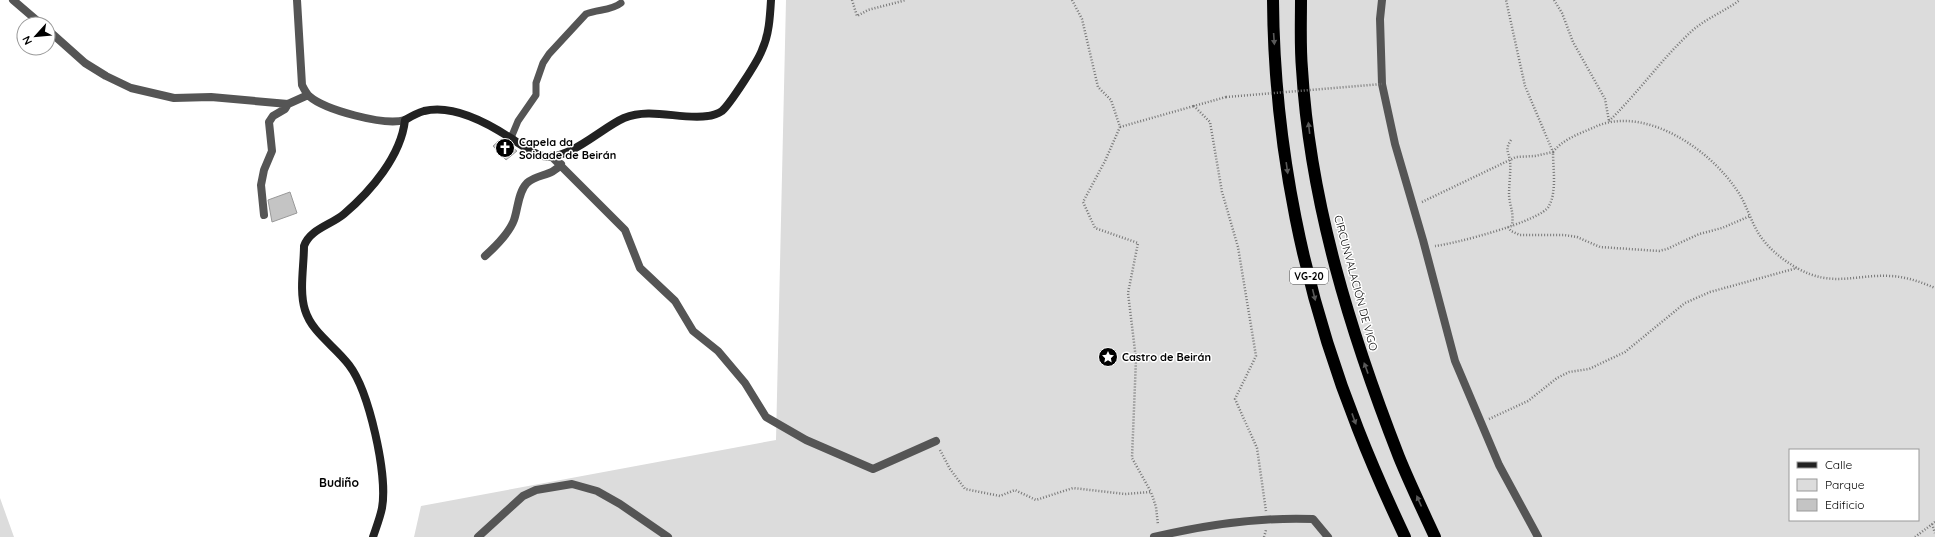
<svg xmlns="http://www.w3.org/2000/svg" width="1935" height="537" font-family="Quicksand,sans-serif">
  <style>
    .green { fill: #dcdcdc; fill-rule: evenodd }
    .building { fill: #c4c4c4; stroke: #999 }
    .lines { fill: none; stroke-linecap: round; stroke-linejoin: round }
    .highway-casing { stroke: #dbdbdb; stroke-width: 14 }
    .path { stroke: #777; stroke-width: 2.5; stroke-dasharray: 1 2; stroke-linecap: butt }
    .lane { stroke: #555; stroke-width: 7 }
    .street { stroke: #555; stroke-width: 8 }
    .secondary { stroke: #222; stroke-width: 8 }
    .highway { stroke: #000; stroke-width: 12 }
    .path-bridge { stroke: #777; stroke-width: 2.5; stroke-dasharray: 1 2; stroke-linecap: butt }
    .oneway { fill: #595959 }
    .labels { text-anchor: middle; stroke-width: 3; stroke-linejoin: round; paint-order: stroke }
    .shield { fill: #fff; stroke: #4c4c4c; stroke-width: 1 }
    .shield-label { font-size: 10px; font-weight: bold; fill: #000 }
    .poi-label { font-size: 11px; font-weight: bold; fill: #000; stroke: #fff; text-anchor: start }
    .street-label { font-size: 11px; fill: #000; stroke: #fff }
    .neighbourhood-label { font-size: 12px; font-weight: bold; fill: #000; stroke: #fff }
  </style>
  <rect width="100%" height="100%" fill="#fff"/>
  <!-- green -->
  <path class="green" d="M786,0H1935V537H414L421,506L776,440ZM1790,450H1918V520H1790Z
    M0,498L14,537H0Z"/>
  <!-- building -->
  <path class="building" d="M501,139L517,151L506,160L493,146Z
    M290,192L297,213L272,222L268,200Z"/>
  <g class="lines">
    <!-- highway casing -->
    <g class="highway-casing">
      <path id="highway" d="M1273,0C1274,146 1304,293 1358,429C1372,465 1388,501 1405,537
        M1301,0C1301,23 1300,46 1302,69C1310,203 1351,334 1399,457C1410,484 1423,511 1435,537"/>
    </g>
    <!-- path -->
    <path class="path" d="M852,0L857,16L868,10L906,0
      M1072,0L1082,19L1098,87L1111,100L1120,127L1105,161L1083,202L1095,228L1138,243L1128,293L1136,359L1132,458L1151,492
      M1554,0L1562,13L1573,42L1605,99L1609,121
      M1226,97L1194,106L1210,122L1222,192L1238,247L1256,356L1235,399L1257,448L1266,511
      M1609,121C1639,92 1662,58 1693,30C1707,18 1725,11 1740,0
      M1120,127L1194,106
      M1511,140C1505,149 1508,151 1510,160C1511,171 1509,184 1509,195C1510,208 1514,211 1512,226
      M1422,202L1516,157L1535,156L1553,152L1525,86L1506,0
      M1508,227L1511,231L1520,235H1564L1577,237L1600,247L1659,251L1667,249L1699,234L1722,228L1750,216
      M1435,246C1454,244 1542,221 1549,206C1557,191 1553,169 1553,152C1564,138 1582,133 1597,126C1646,106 1709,149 1736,189C1745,201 1749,216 1756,229C1765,246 1781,259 1797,268C1832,288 1856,274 1891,276C1907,277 1921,282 1935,288
      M1489,419L1528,401L1557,378L1569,372L1589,369L1625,352L1685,303L1710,292L1797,268
      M940,450L950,469L965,489L1000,496L1015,490L1036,500L1073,488L1125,494L1151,492L1156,507L1158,525
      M1932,524L1935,533
      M1264,537L1266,530
      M1915,537L1935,522"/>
    <!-- lane -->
    <path class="lane" d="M511,138L518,121L536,95V83L543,63L549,54L586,14C598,9 611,11 621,3"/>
    <!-- street -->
    <path class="street" d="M13,0L41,24
      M297,0L302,85C304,89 306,93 309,96C325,110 384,126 405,120
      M1382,0L1380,19L1382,84L1395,144L1423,240L1455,361L1499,465L1538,537
      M48,30L85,63L106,76L131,88L174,98L211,97L288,104L308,95
      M551,156L625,230L640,268L675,301L693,331L718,351L745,383L766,417L806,440L873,469L936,441
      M264,215L261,185L264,170L272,151L269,122L273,116L285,109L288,104
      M485,256C495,247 509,234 514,220C518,209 518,192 527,183C538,173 552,177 561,164
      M478,537L523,496L536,490L572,484L597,491L620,504L668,537
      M1154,537C1205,525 1262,517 1313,519L1328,537"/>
    <!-- secondary -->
    <path class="secondary" d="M373,537C376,528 380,518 382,508C388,475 369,391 349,365C335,346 312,333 305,310C299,291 304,266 304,246C310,229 331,225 344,214C371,191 401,156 405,120C410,117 417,113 424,111C452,104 486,122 509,137C519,143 530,153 543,156C569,161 601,128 624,118C651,107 680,120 708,116C712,116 719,113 722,111C730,104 758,61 762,50C769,35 770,17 771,0"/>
    <!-- highway -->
    <use href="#highway" class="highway"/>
    <!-- path-bridge -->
    <path class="path-bridge" d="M1226,97L1382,84"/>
  </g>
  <!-- one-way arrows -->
  <defs><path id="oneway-solid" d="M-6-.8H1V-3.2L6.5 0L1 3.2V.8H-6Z"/></defs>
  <g class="oneway">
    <use href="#oneway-solid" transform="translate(1274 39) rotate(86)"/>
    <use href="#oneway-solid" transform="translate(1309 128) rotate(-97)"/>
    <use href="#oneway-solid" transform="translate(1287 168) rotate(82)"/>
    <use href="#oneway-solid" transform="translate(1314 295) rotate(76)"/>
    <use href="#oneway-solid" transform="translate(1366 368) rotate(-110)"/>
    <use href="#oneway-solid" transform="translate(1354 419) rotate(70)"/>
    <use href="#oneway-solid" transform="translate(1419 501) rotate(-114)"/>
  </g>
  <!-- icons -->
  <defs>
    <g id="church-disc" transform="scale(1)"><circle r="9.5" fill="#000" stroke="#fff"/><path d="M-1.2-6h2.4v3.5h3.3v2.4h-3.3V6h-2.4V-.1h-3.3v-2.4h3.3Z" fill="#fff"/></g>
    <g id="sight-disc" transform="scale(1)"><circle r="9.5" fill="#000" stroke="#fff"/><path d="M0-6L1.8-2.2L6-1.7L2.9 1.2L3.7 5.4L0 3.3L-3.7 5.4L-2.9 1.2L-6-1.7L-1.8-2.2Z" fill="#fff"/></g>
  </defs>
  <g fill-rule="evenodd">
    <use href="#church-disc" x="505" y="148"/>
    <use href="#sight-disc" x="1108" y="357"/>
  </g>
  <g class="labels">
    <!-- shield labels -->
    <rect class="shield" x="1290" y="268" width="38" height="16" rx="3"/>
    <g class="shield-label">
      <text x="1309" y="280">VG-20</text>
    </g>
    <!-- poi labels -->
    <g class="poi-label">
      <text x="519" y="146">Capela da<tspan x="519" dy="13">Soidade de Beirán</tspan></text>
      <text x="1122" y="361">Castro de Beirán</text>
    </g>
    <!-- street labels -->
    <g class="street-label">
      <text transform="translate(1356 283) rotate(75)" y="4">CIRCUNVALACIÓN DE VIGO</text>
    </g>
    <!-- neighbourhood labels -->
    <g class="neighbourhood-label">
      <text x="339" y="487">Budiño</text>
    </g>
  </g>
  <!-- legend -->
  <rect x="1789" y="449" width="130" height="72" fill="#ffffff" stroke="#999999"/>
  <rect x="1797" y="462" width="20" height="6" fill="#222222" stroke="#999999"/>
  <text x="1825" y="469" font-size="12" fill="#000000">Calle</text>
  <rect x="1797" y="479" width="20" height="12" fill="#dcdcdc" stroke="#999999"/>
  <text x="1825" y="489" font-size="12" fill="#000000">Parque</text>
  <rect x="1797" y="499" width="20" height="12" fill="#c4c4c4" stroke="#999999"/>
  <text x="1825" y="509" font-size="12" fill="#000000">Edificio</text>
  <!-- north arrow -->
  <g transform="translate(36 36) rotate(243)"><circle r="19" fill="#ffffff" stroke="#999999"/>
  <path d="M0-3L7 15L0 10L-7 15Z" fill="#000000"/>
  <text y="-6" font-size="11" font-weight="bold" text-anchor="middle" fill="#000000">N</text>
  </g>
</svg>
